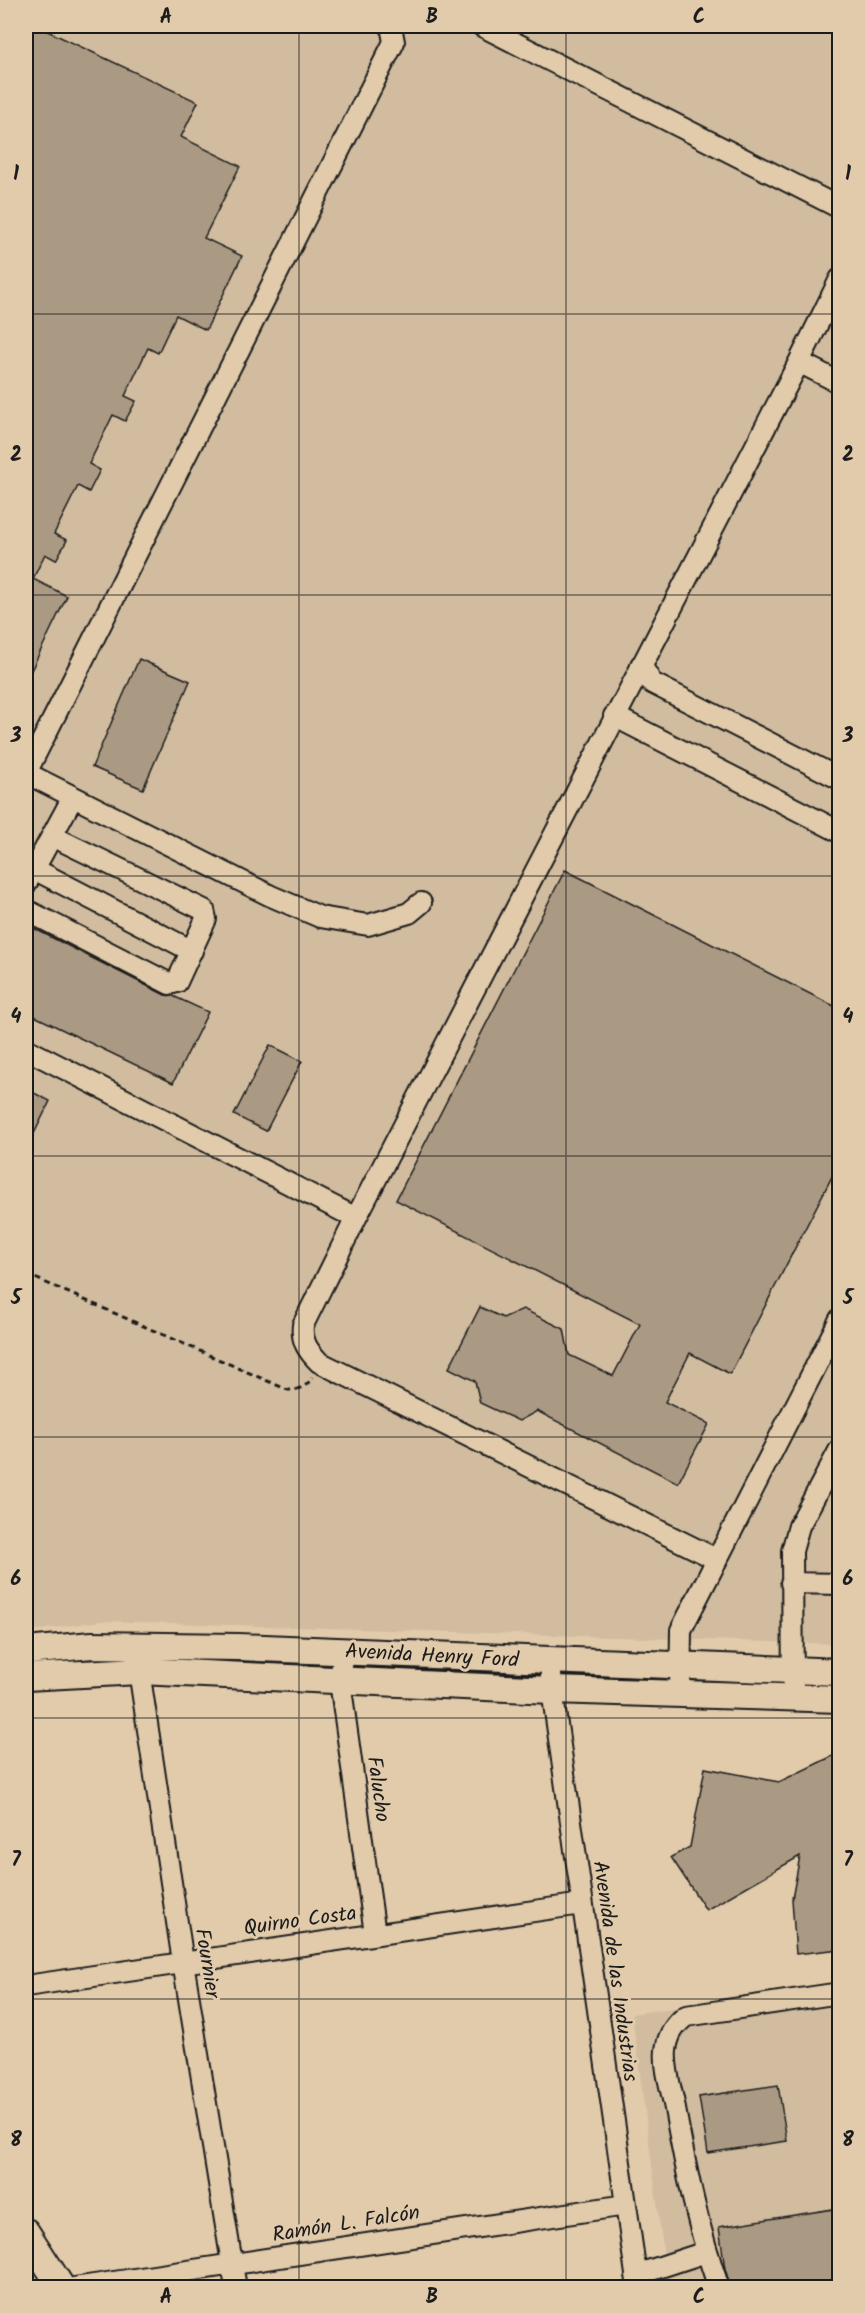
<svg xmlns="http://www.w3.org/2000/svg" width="865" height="2313" font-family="Kalam,sans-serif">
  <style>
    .built { fill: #d1bc9f }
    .building { fill: #ab9a83; stroke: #1c1c1c; stroke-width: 1.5 }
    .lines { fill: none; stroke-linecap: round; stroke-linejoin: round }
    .minor-casing { stroke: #1c1c1c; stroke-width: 24 }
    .major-casing { stroke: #1c1c1c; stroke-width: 30 }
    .path { stroke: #1c1c1c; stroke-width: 3; stroke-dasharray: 6 4.5; stroke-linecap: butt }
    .minor { stroke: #e1cbab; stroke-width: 20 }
    .major { stroke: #e1cbab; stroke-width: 26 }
    .grid { fill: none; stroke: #1c1c1c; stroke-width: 1.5; stroke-opacity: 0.55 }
    .labels { text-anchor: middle; stroke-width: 6; stroke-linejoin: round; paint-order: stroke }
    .street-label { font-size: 21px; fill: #1c1c1c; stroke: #e1cbab }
    .neatline { fill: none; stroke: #1c1c1c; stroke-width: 2 }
    .grid-label { font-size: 20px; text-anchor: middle; font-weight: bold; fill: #1c1c1c }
  </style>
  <rect width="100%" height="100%" fill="#e1cbab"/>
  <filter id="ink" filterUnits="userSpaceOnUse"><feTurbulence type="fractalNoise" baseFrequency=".0167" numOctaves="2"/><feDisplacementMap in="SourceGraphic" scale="12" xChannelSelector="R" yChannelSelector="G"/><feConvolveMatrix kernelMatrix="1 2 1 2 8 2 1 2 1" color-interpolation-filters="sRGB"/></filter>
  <g filter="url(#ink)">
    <!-- built -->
    <path class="built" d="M26,26H839V1644L101,1621L26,1632Z
      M839,1984V2287H668L632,2014Z"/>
    <!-- building -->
    <path class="building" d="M26,26H37L198,102L181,137L240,166L204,238L242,256L206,330L176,315L158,353L148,348L125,396L136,401L125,421L113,415L89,464L100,470L89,492L78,486L54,534L67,540L56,560L45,554L33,579L67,596L26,681Z
      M139,659L190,681L143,789L92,767Z
      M565,870L840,1009V1161L730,1374L690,1353L665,1402L709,1424L678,1483L537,1411L519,1421L480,1403L475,1381L449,1368L480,1307L503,1318L523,1309L564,1329L569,1355L613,1376L640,1324L396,1200Z
      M33,928L165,995L173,996L208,1012L173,1083L26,1012V943Z
      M270,1045L302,1061L266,1131L234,1115Z
      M26,1089L50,1101L26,1150Z
      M839,1753L840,1949L796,1954L792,1899L800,1856L706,1910L671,1857L690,1847L705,1768L779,1782Z
      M778,2085L787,2141L708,2153L699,2097Z
      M840,2208V2288H731L725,2269L719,2227Z"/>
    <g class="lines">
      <!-- minor casing -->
      <g class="minor-casing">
        <path id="minor" d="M482,26L840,208
          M799,362L840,383
          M641,665L652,683L840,779
          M614,716L840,832
          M26,773L394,42L391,26
          M26,773L271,896L320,917L368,925L409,913L421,903
          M34,869L192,951
          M26,884L73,797
          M26,910L170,984L177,982L206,919L204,910L52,836
          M26,1049L356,1218
          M716,1559L319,1362C308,1351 301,1341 303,1325L356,1218L799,362L840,279
          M791,1583L840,1584
          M344,1651L340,1681L375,1934
          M137,1657L183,1962L236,2288
          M550,1660L552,1690L638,2288
          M680,1694L681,1630L840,1319
          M793,1698L792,1551L799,1526L840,1449
          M26,1986L582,1904
          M636,2275L706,2252
          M74,2288L626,2205
          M719,2288C698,2229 686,2170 675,2109C672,2091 664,2069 666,2050C668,2035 674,2025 686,2016L840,1993"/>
      </g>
      <!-- major casing -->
      <g class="major-casing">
        <path id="major" d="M26,1651L92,1645L238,1647L840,1672
          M26,1677L139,1671L552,1690L840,1699
          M26,2232L62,2288"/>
      </g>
      <!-- path -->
      <path class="path" d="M26,1274L288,1390C299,1390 307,1387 312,1377"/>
      <!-- minor -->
      <use href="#minor" class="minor"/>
      <!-- major -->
      <use href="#major" class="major"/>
    </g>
  </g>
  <!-- grid -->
  <path class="grid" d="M299,26V2288M566,26V2288M26,314H840M26,595H840M26,876H840M26,1156H840M26,1437H840M26,1718H840M26,1999H840"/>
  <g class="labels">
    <!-- street labels -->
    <g class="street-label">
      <text transform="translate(432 1655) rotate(3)" y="7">Avenida Henry Ford</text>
      <text transform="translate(379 1789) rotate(82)" y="7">Falucho</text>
      <text transform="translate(300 1920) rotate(-8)" y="7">Quirno Costa</text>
      <text transform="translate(208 1963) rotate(81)" y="7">Fournier</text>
      <text transform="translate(616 1971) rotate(82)" y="7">Avenida de las Industrias</text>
      <text transform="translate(346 2223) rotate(-9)" y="7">Ramón L. Falcón</text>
    </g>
  </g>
  <!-- margin -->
  <rect width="865" height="2313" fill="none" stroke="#e1cbab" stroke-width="66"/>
  <rect x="33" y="33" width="799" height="2247" class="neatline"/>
  <g class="grid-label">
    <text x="166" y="23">A</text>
    <text x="432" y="23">B</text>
    <text x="699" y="23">C</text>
    <text x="16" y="180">1</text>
    <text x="848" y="180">1</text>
    <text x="16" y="461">2</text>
    <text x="848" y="461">2</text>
    <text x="16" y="742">3</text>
    <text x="848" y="742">3</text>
    <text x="16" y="1023">4</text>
    <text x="848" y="1023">4</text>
    <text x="16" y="1304">5</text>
    <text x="848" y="1304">5</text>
    <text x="16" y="1585">6</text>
    <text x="848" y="1585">6</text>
    <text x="16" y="1866">7</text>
    <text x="848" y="1866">7</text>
    <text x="16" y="2146">8</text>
    <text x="848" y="2146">8</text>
    <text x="166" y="2303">A</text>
    <text x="432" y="2303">B</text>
    <text x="699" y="2303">C</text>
  </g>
</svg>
